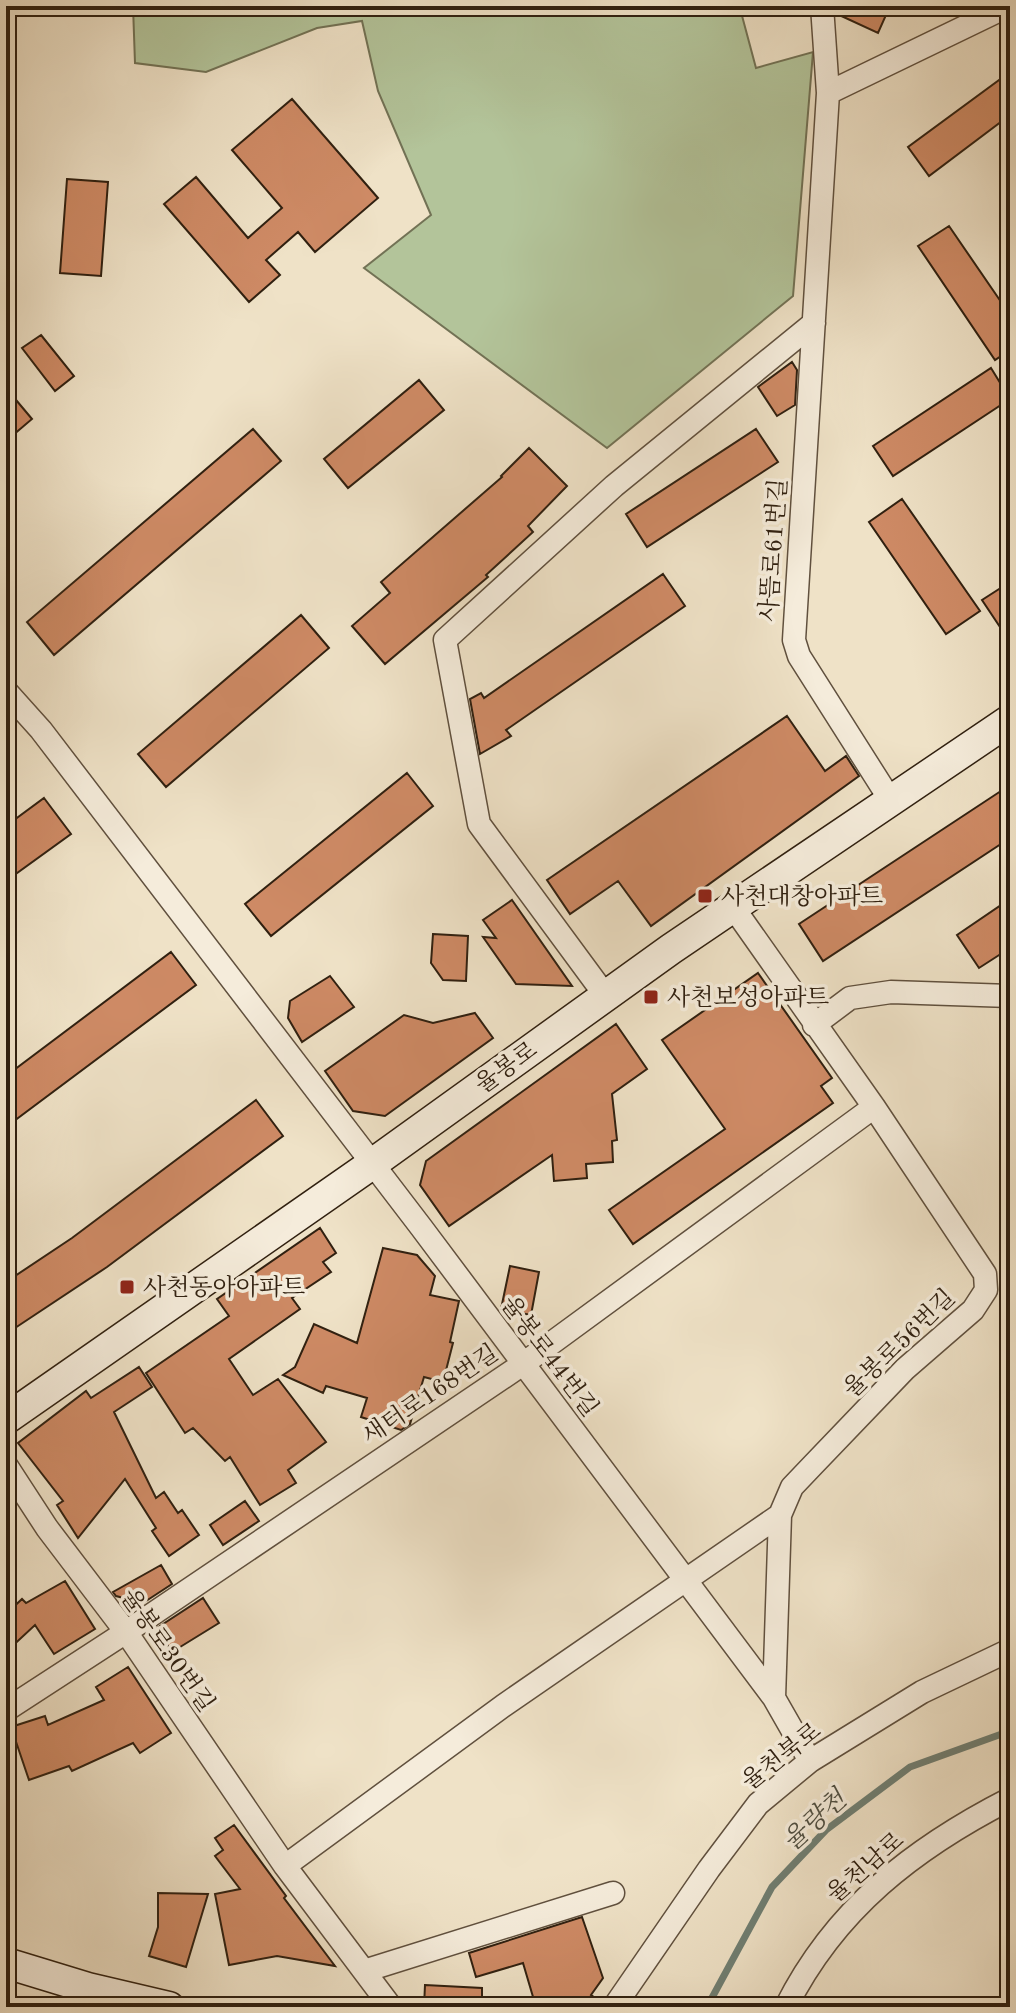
<svg xmlns="http://www.w3.org/2000/svg" width="1016" height="2013" font-family="'Old Standard TT','Noto Serif KR',serif">
  <style>
    .green { fill: #b3c49a; stroke: #727255; stroke-width: 2 }
    .lines { fill: none; stroke-linecap: round; stroke-linejoin: round }
    .stream { stroke: #707f73; stroke-width: 7 }
    .building { fill: #ce8a65; stroke: #302010; stroke-width: 2 }
    .street-casing { stroke: #60503e; stroke-width: 25 }
    .secondary-casing { stroke: #302010; stroke-width: 33 }
    .street { stroke: #f5ecdb; stroke-width: 22 }
    .secondary { stroke: #f5ecdb; stroke-width: 30 }
    .poi-dot { fill: #8f2418; stroke: #f5ecdb; stroke-width: 3 }
    .labels { text-anchor: middle; stroke-width: 7; stroke-linejoin: round; paint-order: stroke }
    .street-label { font-size: 24px; fill: #302010; stroke: #f5ecdb }
    .poi-label { font-size: 24px; fill: #302010; stroke: #f5ecdb; text-anchor: start }
    .water-label { font-size: 26px; font-style: italic; fill: #504f42; stroke: #f5ecdb }
  </style>
  <rect width="100%" height="100%" fill="#efe2c7"/>
  <filter id="stains"><feTurbulence type="fractalNoise" baseFrequency=".0025" numOctaves="4"/><feColorMatrix values="0 0 0 0 .2 0 0 0 0 .09 0 0 0 0 .02 0 0 0 .5 -.17"/></filter>
  <radialGradient id="worn" r=".72"><stop offset=".6" stop-color="#630" stop-opacity="0"/><stop offset="1" stop-color="#630" stop-opacity=".3"/></radialGradient>
  <!-- green -->
  <path class="green" d="M133,6H735L741,12L756,68L813,52L793,296L607,448L364,268L431,215L378,91L362,21L317,28L206,72L135,63Z"/>
  <g class="lines">
    <!-- stream -->
    <path class="stream" d="M707,2007L772,1887L826,1830L910,1767L1010,1731"/>
  </g>
  <!-- building -->
  <path class="building" d="M836,6H890L878,33L837,14Z
    M1010,72V115L929,176L908,147Z
    M292,99L378,198L315,252L298,232L266,260L280,275L249,302L164,204L196,177L248,238L282,208L232,150Z
    M67,179L108,182L101,276L60,273Z
    M949,226L1010,315V350L995,360L918,246Z
    M41,335L74,376L55,391L22,348Z
    M792,362L797,370L795,405L777,416L758,387Z
    M991,368L1010,399L893,476L873,446Z
    M419,380L444,410L348,488L324,459Z
    M6,388L32,419L6,441Z
    M253,429L281,461L54,655L27,622Z
    M756,429L778,462L647,547L626,514Z
    M529,448L567,486L528,526L533,532L486,575L488,577L385,664L352,626L390,593L381,582L502,477L501,476Z
    M902,499L980,611L946,634L869,522Z
    M663,574L685,606L506,730L511,736L480,754L470,699L481,693L484,698Z
    M1010,582V642L982,600Z
    M301,615L329,648L166,787L138,754Z
    M787,716L825,771L846,756L859,776L651,926L618,881L570,914L547,880Z
    M407,773L433,806L271,936L245,904Z
    M1010,785V838L823,961L799,924Z
    M44,798L71,834L6,881V826Z
    M1010,899V948L979,968L957,935Z
    M512,900L572,986L516,984L483,937L496,938L483,920Z
    M433,934L468,936L466,981L443,980L431,963Z
    M171,952L196,985L6,1127V1076Z
    M758,973L832,1078L821,1086L833,1103L633,1244L609,1210L725,1129L662,1040Z
    M330,976L354,1007L302,1042L288,1018L290,1001Z
    M475,1013L493,1038L385,1116L353,1111L325,1071L404,1015L433,1023Z
    M616,1024L647,1069L612,1094L617,1140L612,1141L613,1162L586,1164L587,1178L554,1181L552,1155L449,1226L420,1185L426,1161Z
    M256,1100L283,1136L107,1267L6,1334V1282L72,1238Z
    M320,1228L336,1253L323,1262L331,1272L292,1298L300,1309L229,1359L253,1395L278,1379L326,1442L288,1470L296,1483L260,1505L230,1457L225,1461L193,1428L185,1433L146,1373L229,1316L217,1299Z
    M383,1248L417,1255L435,1276L430,1295L459,1301L450,1342L453,1343L443,1382L424,1377L410,1424L401,1430L361,1417L367,1398L326,1386L323,1393L283,1375L295,1367L314,1324L357,1343Z
    M510,1266L539,1272L531,1315L501,1309Z
    M139,1367L152,1387L114,1412L156,1498L164,1492L178,1513L182,1510L199,1535L169,1556L152,1531L156,1528L125,1479L78,1538L57,1505L63,1501L18,1443L86,1391L91,1398Z
    M245,1501L259,1521L223,1545L210,1525Z
    M161,1565L172,1584L143,1603L116,1596L113,1592Z
    M65,1581L95,1629L54,1654L35,1625L6,1652V1614L22,1599L26,1603Z
    M203,1598L219,1623L172,1652L157,1628Z
    M128,1667L171,1733L140,1753L133,1743L72,1771L69,1766L29,1780L11,1727L45,1716L48,1725L104,1700L96,1687Z
    M234,1825L286,1896L284,1898L335,1966L277,1956L229,1965L215,1894L240,1889L215,1856L223,1850L215,1838Z
    M158,1893L208,1894L186,1967L149,1956L158,1927Z
    M582,1917L603,1978L591,1995L601,2002L600,2007H536L523,1963L476,1977L469,1953Z
    M425,1985L482,1988V2007H424Z"/>
  <g class="lines">
    <!-- street casing -->
    <g class="street-casing">
      <path id="street" d="M822,6L828,93L794,640L799,656L891,801
        M828,93L1008,6
        M6,691L41,730L421,1227L774,1698L810,1761
        M605,995L479,824L445,640L614,486L814,323
        M814,1025L850,998L891,992L1010,996
        M6,1465L47,1528L126,1632L285,1866L391,2007
        M774,1698L780,1515
        M6,1710L126,1632L523,1364L874,1107
        M285,1866L503,1706L780,1515L792,1487L812,1466L905,1369L973,1310L986,1290L985,1274L874,1107L733,907
        M364,1971L613,1893
        M614,2007L709,1869L758,1804L810,1761L922,1692L1010,1650
        M786,2007C835,1909 914,1848 1010,1799"/>
    </g>
    <!-- secondary casing -->
    <g class="secondary-casing">
      <path id="secondary" d="M6,1419L372,1164L671,949L1010,720
        M6,1963L88,1988L169,2007"/>
    </g>
    <!-- street -->
    <use href="#street" class="street"/>
    <!-- secondary -->
    <use href="#secondary" class="secondary"/>
  </g>
  <!-- markers -->
  <g class="poi-dot">
    <rect x="697" y="888" width="16" height="16" rx="4"/>
    <rect x="643" y="989" width="16" height="16" rx="4"/>
    <rect x="119" y="1279" width="16" height="16" rx="4"/>
  </g>
  <g class="labels">
    <!-- street labels -->
    <g class="street-label">
      <text transform="translate(773 550) rotate(-86)" y="8">사뜸로61번길</text>
      <text transform="translate(506 1067) rotate(-36)" y="8">율봉로</text>
      <text transform="translate(899 1343) rotate(-44)" y="8">율봉로56번길</text>
      <text transform="translate(550 1356) rotate(53)" y="8">율봉로44번길</text>
      <text transform="translate(430 1394) rotate(-34)" y="8">새터로168번길</text>
      <text transform="translate(168 1650) rotate(55)" y="8">율봉로30번길</text>
      <text transform="translate(781 1756) rotate(-38)" y="8">율천북로</text>
      <text transform="translate(865 1867) rotate(-41)" y="8">율천남로</text>
    </g>
    <!-- poi labels -->
    <g class="poi-label">
      <text x="721" y="904">사천대창아파트</text>
      <text x="667" y="1005">사천보성아파트</text>
      <text x="143" y="1295">사천동아아파트</text>
    </g>
    <!-- water labels -->
    <g class="water-label">
      <text transform="translate(814 1820) rotate(-42)" y="9">율량천</text>
    </g>
  </g>
  <!-- margin -->
  <rect width="1016" height="2013" fill="none" stroke="#efe2c7" stroke-width="32"/>
  <rect x="8" y="8" width="1000" height="1997" fill="none" stroke="#302010" stroke-width="4"/>
  <rect x="16" y="16" width="984" height="1981" fill="none" stroke="#302010" stroke-width="2"/>
  <rect width="100%" height="100%" filter="url(#stains)"/>
  <rect width="100%" height="100%" fill="url(#worn)"/>
</svg>
